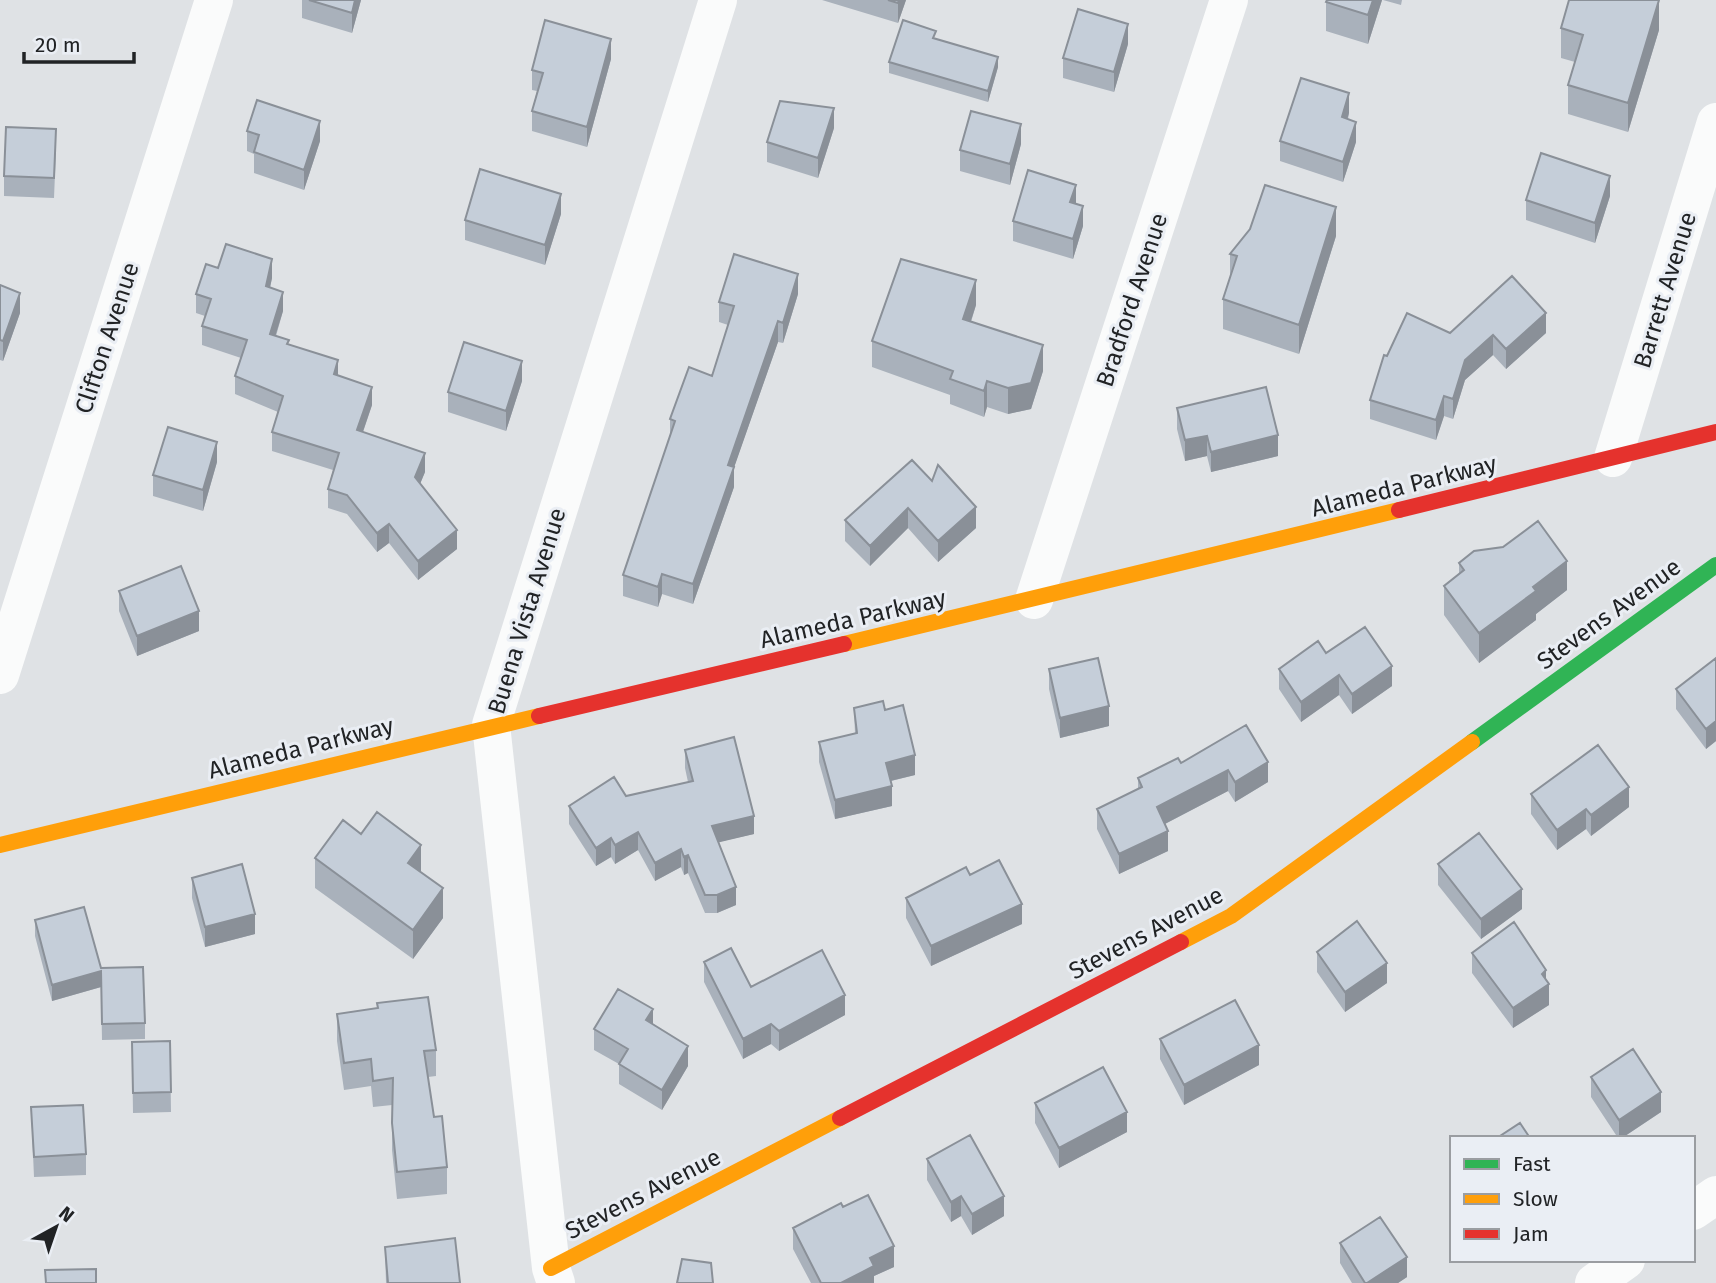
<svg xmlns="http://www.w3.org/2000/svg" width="1716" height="1283" font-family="'Fira Sans',sans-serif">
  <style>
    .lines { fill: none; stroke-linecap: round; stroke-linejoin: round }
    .street { stroke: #fafbfb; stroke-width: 38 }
    .fast { stroke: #30b455; stroke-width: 16 }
    .slow { stroke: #ff9f0a; stroke-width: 16 }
    .jam { stroke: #e5322d; stroke-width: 16 }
    .wall { fill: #a9b1bb }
    .shaded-wall { fill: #8a9098 }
    .building { fill: #c5ced9; stroke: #8a9098; stroke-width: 2 }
    .labels { text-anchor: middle; stroke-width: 6; stroke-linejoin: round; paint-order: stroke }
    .street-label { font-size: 24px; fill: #212325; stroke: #eaeef4 }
  </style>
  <rect width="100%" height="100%" fill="#dfe2e5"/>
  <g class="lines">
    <!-- street -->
    <path class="street" d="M1613,458L1716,122
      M1034,600L1229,0
      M0,675L214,0
      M1693,1211L1716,1195
      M556,1283L551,1268L491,725L718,0
      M1594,1283L1626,1260"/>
    <!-- fast -->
    <path class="fast" d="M1472,742L1716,565"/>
    <!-- slow -->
    <path class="slow" d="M844,644L1399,510
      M0,845L539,716
      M1181,942L1231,916L1472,742
      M551,1268L840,1118"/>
    <!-- jam -->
    <path class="jam" d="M1399,510L1716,432
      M539,716L844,644
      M840,1118L1181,942"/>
  </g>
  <!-- wall -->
  <path class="wall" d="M302,0H361L352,33L302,18Z
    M822,0H906L898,23Z
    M1382,0L1368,44L1326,31V2Z
    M1383,0H1402L1401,5Z
    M1561,28L1659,30L1628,132L1568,114V85L1575,62L1561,58Z
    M936,39L998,67L988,102L889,73V62Z
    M1128,44L1114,92L1063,78V58Z
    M611,59L587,147L532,131V111L537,91L532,90V70Z
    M1349,113L1348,119L1356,142L1343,182L1280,161V141Z
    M834,128L818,178L767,162V142Z
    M247,131L320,141L304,190L254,173V154L247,151Z
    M1021,144L1010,185L960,171V150Z
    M56,149L54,198L4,196V176Z
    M1610,196L1595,243L1526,220V200Z
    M1076,204L1083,226L1073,259L1013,241V221Z
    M561,214L545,265L465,240V220Z
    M1250,229L1336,236L1299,354L1223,329V299L1230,277V254Z
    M218,268L272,278L270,288L283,311L276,336L338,375L372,405L363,432L425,472L420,484L457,549L418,580L389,543L377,552L347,514L328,508V489L333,470L272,451V432L278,412L235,394V376L241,358L202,345V326L205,316L196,313V294Z
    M0,285L20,313L3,361L0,360Z
    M798,294L783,343L778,342L734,467V487L693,604L662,594L658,607L623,596V575L670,436V419L712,376L728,325L719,322V302Z
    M976,305L971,322L1043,371L1031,409L1008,414L987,407L984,417L950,404V395L872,367V341Z
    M1450,333H1546L1506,369L1493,355L1465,380L1453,419L1444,416L1436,440L1370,419V400L1387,356Z
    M522,381L506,431L448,412V392Z
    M1177,408L1278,456L1211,472L1207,456L1185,461L1177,429Z
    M217,462L203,511L153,496V475Z
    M932,481L976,528L938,562L908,528L870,566L845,541V520Z
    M1459,563L1567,590L1536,614V620L1479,663L1444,615V586L1459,574Z
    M119,591L199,631L137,656L119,611Z
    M1326,653L1392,686L1352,714L1339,695L1301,722L1279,689V669Z
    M1716,658V741L1706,749L1676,709V689Z
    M1049,669L1109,726L1060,738L1049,689Z
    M854,708L885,710L915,775L891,781L892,806L835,819L819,762V742L855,734Z
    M1246,725L1268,782L1235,802L1228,791L1165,824L1168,851L1119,874L1097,829V809L1138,789V778L1181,763Z
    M685,750L754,834L718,842L736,905L717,913H705L688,873L684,875L681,867L655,881L638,850L615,864L611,857L596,866L569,824V806L626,796L688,782L685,768Z
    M1531,794L1629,807L1591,836L1586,829L1557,850L1531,814Z
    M361,834L421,873L443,918L413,959L315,888V858Z
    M1438,864L1522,909L1481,939L1438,885Z
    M192,878L255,934L205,947L192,898Z
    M906,898L1022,924L931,966L906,918Z
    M35,920L145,1023V1039L102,1040L101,987L52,1001L35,936Z
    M1317,952L1387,983L1345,1012L1317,972Z
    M1472,953L1546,981L1549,1005L1513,1028L1472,973Z
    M704,962L751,987L845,1015L779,1051L771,1044L743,1059L704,982Z
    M377,1003L436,1050V1076L428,1077L434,1117L447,1167V1194L397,1199L392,1150V1105L373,1107L371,1086L344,1090L337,1041V1014L377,1008Z
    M653,1025L688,1066L662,1110L619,1084V1064L594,1050V1029Z
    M1160,1039L1259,1065L1184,1105L1160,1059Z
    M170,1041L171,1112L133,1113L132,1042Z
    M1591,1077L1661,1112L1622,1138H1618L1591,1097Z
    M1035,1103L1127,1132L1059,1168L1035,1123Z
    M31,1107L86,1154V1175L34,1177Z
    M927,1159L1004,1216L972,1235L961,1216L951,1222L927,1180Z
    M843,1207L894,1267L874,1276V1283H811L793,1249V1228Z
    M1340,1243L1407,1277L1398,1283H1352L1340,1263Z
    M385,1247L460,1283H386Z"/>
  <!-- shaded-wall -->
  <path class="shaded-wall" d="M355,0H361L352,33V13Z
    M899,0H906L898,23V3Z
    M1373,0H1382L1368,44V15Z
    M1659,0V30L1628,132V103Z
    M1128,24V44L1114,92V72Z
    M611,39V59L587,147V127Z
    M998,57V67L988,102V91Z
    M1349,93V113L1342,137V117Z
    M834,108V128L818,178V158Z
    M320,121V141L304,190V170Z
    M1356,122V142L1343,182V162Z
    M1021,124V144L1010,185V164Z
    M1610,176V196L1595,243V223Z
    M1076,185V205L1070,202Z
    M561,194V214L545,265V245Z
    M1083,206V226L1073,259V239Z
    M1336,207V236L1299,354V325Z
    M272,259V278L266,305V286Z
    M798,274V294L783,343V323Z
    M976,280V305L963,345V319Z
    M283,292V311L270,353V334Z
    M20,293V313L3,361V341Z
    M1546,313V333L1506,369V349Z
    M778,321V342L728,485V465Z
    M1493,335V355L1465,380L1453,419V399L1465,360Z
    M1043,345V371L1031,409L1008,414V388Z
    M338,360V379L334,374Z
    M522,361V381L506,431V411Z
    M987,381V407L984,417V391Z
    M372,387V405L357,449V430Z
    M1444,396V416L1436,440V420Z
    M1278,435V456L1211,472V452Z
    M1207,436V456L1185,461V440Z
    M217,442V462L203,511V490Z
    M425,453V472L415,496V477Z
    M734,467V487L693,604V584Z
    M976,507V528L938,562V541Z
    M908,508V528L870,566V546Z
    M389,524V543L377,552V533Z
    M457,530V549L418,580V561Z
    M1567,561V590L1536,614V620L1479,663V633L1533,587Z
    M662,574V594L658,607V587Z
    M199,611V631L137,656V636Z
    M1392,666V686L1352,714V694Z
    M1339,675V695L1301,722V702Z
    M1109,706V726L1060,738V718Z
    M1716,721V741L1706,749V729Z
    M915,755V775L886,782V763Z
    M1268,762V782L1235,802V782Z
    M1228,770V791L1157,828V807Z
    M892,786V806L835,819V800Z
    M1629,787V807L1591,836V815Z
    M1586,809V829L1557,850V830Z
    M754,816V834L712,844V826Z
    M1168,831V851L1119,874V854Z
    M638,832V850L615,864V845Z
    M611,838V857L596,866V848Z
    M421,845V875L408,863Z
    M681,849V867L655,881V863Z
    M688,855V873L684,875V857Z
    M736,887V905L717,913V895Z
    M443,888V918L413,959V930Z
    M1522,889V909L1481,939V919Z
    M1022,904V924L931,966V946Z
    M255,914V934L205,947V927Z
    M1387,963V983L1345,1012V992Z
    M1546,970V986L1549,984V1005L1513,1028V1008L1542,974Z
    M101,971V987L52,1001V985Z
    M845,995V1015L779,1051V1031Z
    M653,1009V1029L646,1020Z
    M771,1024V1044L743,1059V1039Z
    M1259,1045V1065L1184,1105V1085Z
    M688,1046V1066L662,1110V1090Z
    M1661,1092V1112L1622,1138H1619V1120Z
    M1127,1112V1132L1059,1168V1148Z
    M961,1196V1216L951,1222V1202Z
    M1004,1196V1216L972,1235V1214Z
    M894,1246V1267L874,1276V1283H841L870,1258Z
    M1407,1257V1277L1398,1283H1367Z"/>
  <!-- building -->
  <path class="building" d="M309,0H355L352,13Z
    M888,0H899L898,3Z
    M1327,0H1373L1368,15L1326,2Z
    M1569,0H1659L1628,103L1568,85L1583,35L1561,28Z
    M1078,9L1128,24L1114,72L1063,58Z
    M545,20L611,39L587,127L532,111L543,73L532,70Z
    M903,20L936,31L933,38L998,57L988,91L889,62Z
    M1301,78L1349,93L1342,117L1356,122L1343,162L1280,141Z
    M257,100L320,121L304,170L254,152L259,135L247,131Z
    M780,101L834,108L818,158L767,142Z
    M971,111L1021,124L1010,164L960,150Z
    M6,127L56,129L54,178L4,176Z
    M1541,153L1610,176L1595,223L1526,200Z
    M480,169L561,194L545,245L465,220Z
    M1028,170L1076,185L1070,202L1083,206L1073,239L1013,221Z
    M1265,185L1336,207L1299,325L1223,299L1237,256L1230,254L1250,229Z
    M226,244L272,259L266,286L283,292L270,334L289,340L287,344L338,360L334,374L372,387L357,430L425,453L415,477L457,530L418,561L389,524L377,533L347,495L328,489L339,453L272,432L283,396L235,376L247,340L202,326L211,299L196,294L206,264L218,268Z
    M734,254L798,274L783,323L778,321L728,465L734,467L693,584L662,574L658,587L623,575L675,421L670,419L689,367L712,376L734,306L719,302Z
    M901,259L976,280L963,319L1043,345L1031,383L1008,388L987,381L984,391L950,379L953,371L872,341Z
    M1512,276L1546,313L1506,349L1493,335L1465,360L1453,399L1444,396L1436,420L1370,400L1384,355L1387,356L1407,313L1450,333Z
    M0,285L20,293L3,341L0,340Z
    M464,342L522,361L506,411L448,392Z
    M1266,387L1278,435L1211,452L1207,436L1185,440L1177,408Z
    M168,427L217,442L203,490L153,475Z
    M912,460L932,481L938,465L976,507L938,541L908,508L870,546L845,520Z
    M1538,521L1567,561L1533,587L1536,591L1479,633L1444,586L1464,570L1459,563L1474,551L1503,547Z
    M181,566L199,611L137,636L119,591Z
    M1365,627L1392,666L1352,694L1339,675L1301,702L1279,669L1318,641L1326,653Z
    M1098,658L1109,706L1060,718L1049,669Z
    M1716,658V721L1706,729L1676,689Z
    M883,701L885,710L903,705L915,755L886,763L892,786L835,800L819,742L857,733L854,708Z
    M1246,725L1268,762L1235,782L1228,770L1157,807L1168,831L1119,854L1097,809L1142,787L1138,778L1178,758L1181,763Z
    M734,737L754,816L712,826L736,887L717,895H705L688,855L684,857L681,849L655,863L638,832L615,845L611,838L596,848L569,806L614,777L626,796L693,781L685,750Z
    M1598,745L1629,787L1591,815L1586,809L1557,830L1531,794Z
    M377,812L421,845L408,863L443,888L413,930L315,858L343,820L361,834Z
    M1479,833L1522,889L1481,919L1438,864Z
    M999,860L1022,904L931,946L906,898L966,867L970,875Z
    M242,864L255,914L205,927L192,878Z
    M84,907L101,968L143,967L145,1023L102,1024L101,971L52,985L35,920Z
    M1357,921L1387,963L1345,992L1317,952Z
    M1514,922L1546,970L1542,974L1549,984L1513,1008L1472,953Z
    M731,948L751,987L822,950L845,995L779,1031L771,1024L743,1039L704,962Z
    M618,989L653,1009L646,1020L688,1046L662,1090L619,1064L628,1049L594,1029Z
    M428,997L436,1050L424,1051L434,1117L442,1116L447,1167L397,1172L392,1123L393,1078L373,1081L371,1059L344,1063L337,1014L378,1008L377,1003Z
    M1235,1000L1259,1045L1184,1085L1160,1039Z
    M170,1041L171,1092L133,1093L132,1042Z
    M1633,1049L1661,1092L1619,1120L1591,1077Z
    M1103,1067L1127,1112L1059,1148L1035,1103Z
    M83,1105L86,1154L34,1157L31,1107Z
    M1520,1123L1530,1138H1497Z
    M970,1135L1004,1196L972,1214L961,1196L951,1202L927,1159Z
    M868,1195L894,1246L870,1258L874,1266L841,1283H821L793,1228L841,1203L843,1207Z
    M1380,1217L1407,1257L1367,1283H1365L1340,1243Z
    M455,1238L460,1283H388L385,1247Z
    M682,1259L711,1263L713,1283H677Z
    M96,1269V1283H46L45,1270Z"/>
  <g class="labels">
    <!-- street labels -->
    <g class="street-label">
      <text transform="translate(1665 290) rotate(-73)" y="8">Barrett Avenue</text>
      <text transform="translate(1132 300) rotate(-72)" y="8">Bradford Avenue</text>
      <text transform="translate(107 338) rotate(-72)" y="8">Clifton Avenue</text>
      <text transform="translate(1404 486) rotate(-14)" y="8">Alameda Parkway</text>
      <text transform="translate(527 611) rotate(-73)" y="8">Buena Vista Avenue</text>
      <text transform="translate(1609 614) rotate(-36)" y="8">Stevens Avenue</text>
      <text transform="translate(853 619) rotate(-13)" y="8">Alameda Parkway</text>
      <text transform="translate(301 748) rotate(-14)" y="8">Alameda Parkway</text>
      <text transform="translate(1146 933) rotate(-28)" y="8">Stevens Avenue</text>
      <text transform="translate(643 1194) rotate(-27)" y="8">Stevens Avenue</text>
    </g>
  </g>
  <!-- legend -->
  <rect x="1450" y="1136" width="245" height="126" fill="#eaeef4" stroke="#9a9da1" stroke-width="2"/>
  <rect x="1464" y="1159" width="35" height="10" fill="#30b455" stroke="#9a9da1" stroke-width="2"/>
  <text x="1513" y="1171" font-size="21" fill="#212325">Fast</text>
  <rect x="1464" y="1194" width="35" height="10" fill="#ff9f0a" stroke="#9a9da1" stroke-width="2"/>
  <text x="1513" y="1206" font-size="21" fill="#212325">Slow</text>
  <rect x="1464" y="1229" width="35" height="10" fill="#e5322d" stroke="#9a9da1" stroke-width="2"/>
  <text x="1513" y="1241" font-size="21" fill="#212325">Jam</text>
  <!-- north arrow -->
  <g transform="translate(56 1227) rotate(40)" stroke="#eaeef4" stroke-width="5" paint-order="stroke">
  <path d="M0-5L12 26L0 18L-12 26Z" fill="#212325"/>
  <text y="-10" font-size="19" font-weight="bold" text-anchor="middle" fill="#212325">N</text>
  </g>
  <!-- scale -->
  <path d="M24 52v10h110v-10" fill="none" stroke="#212325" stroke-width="3.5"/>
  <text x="35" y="52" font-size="21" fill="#212325" stroke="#eaeef4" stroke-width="5" paint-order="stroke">20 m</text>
</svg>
